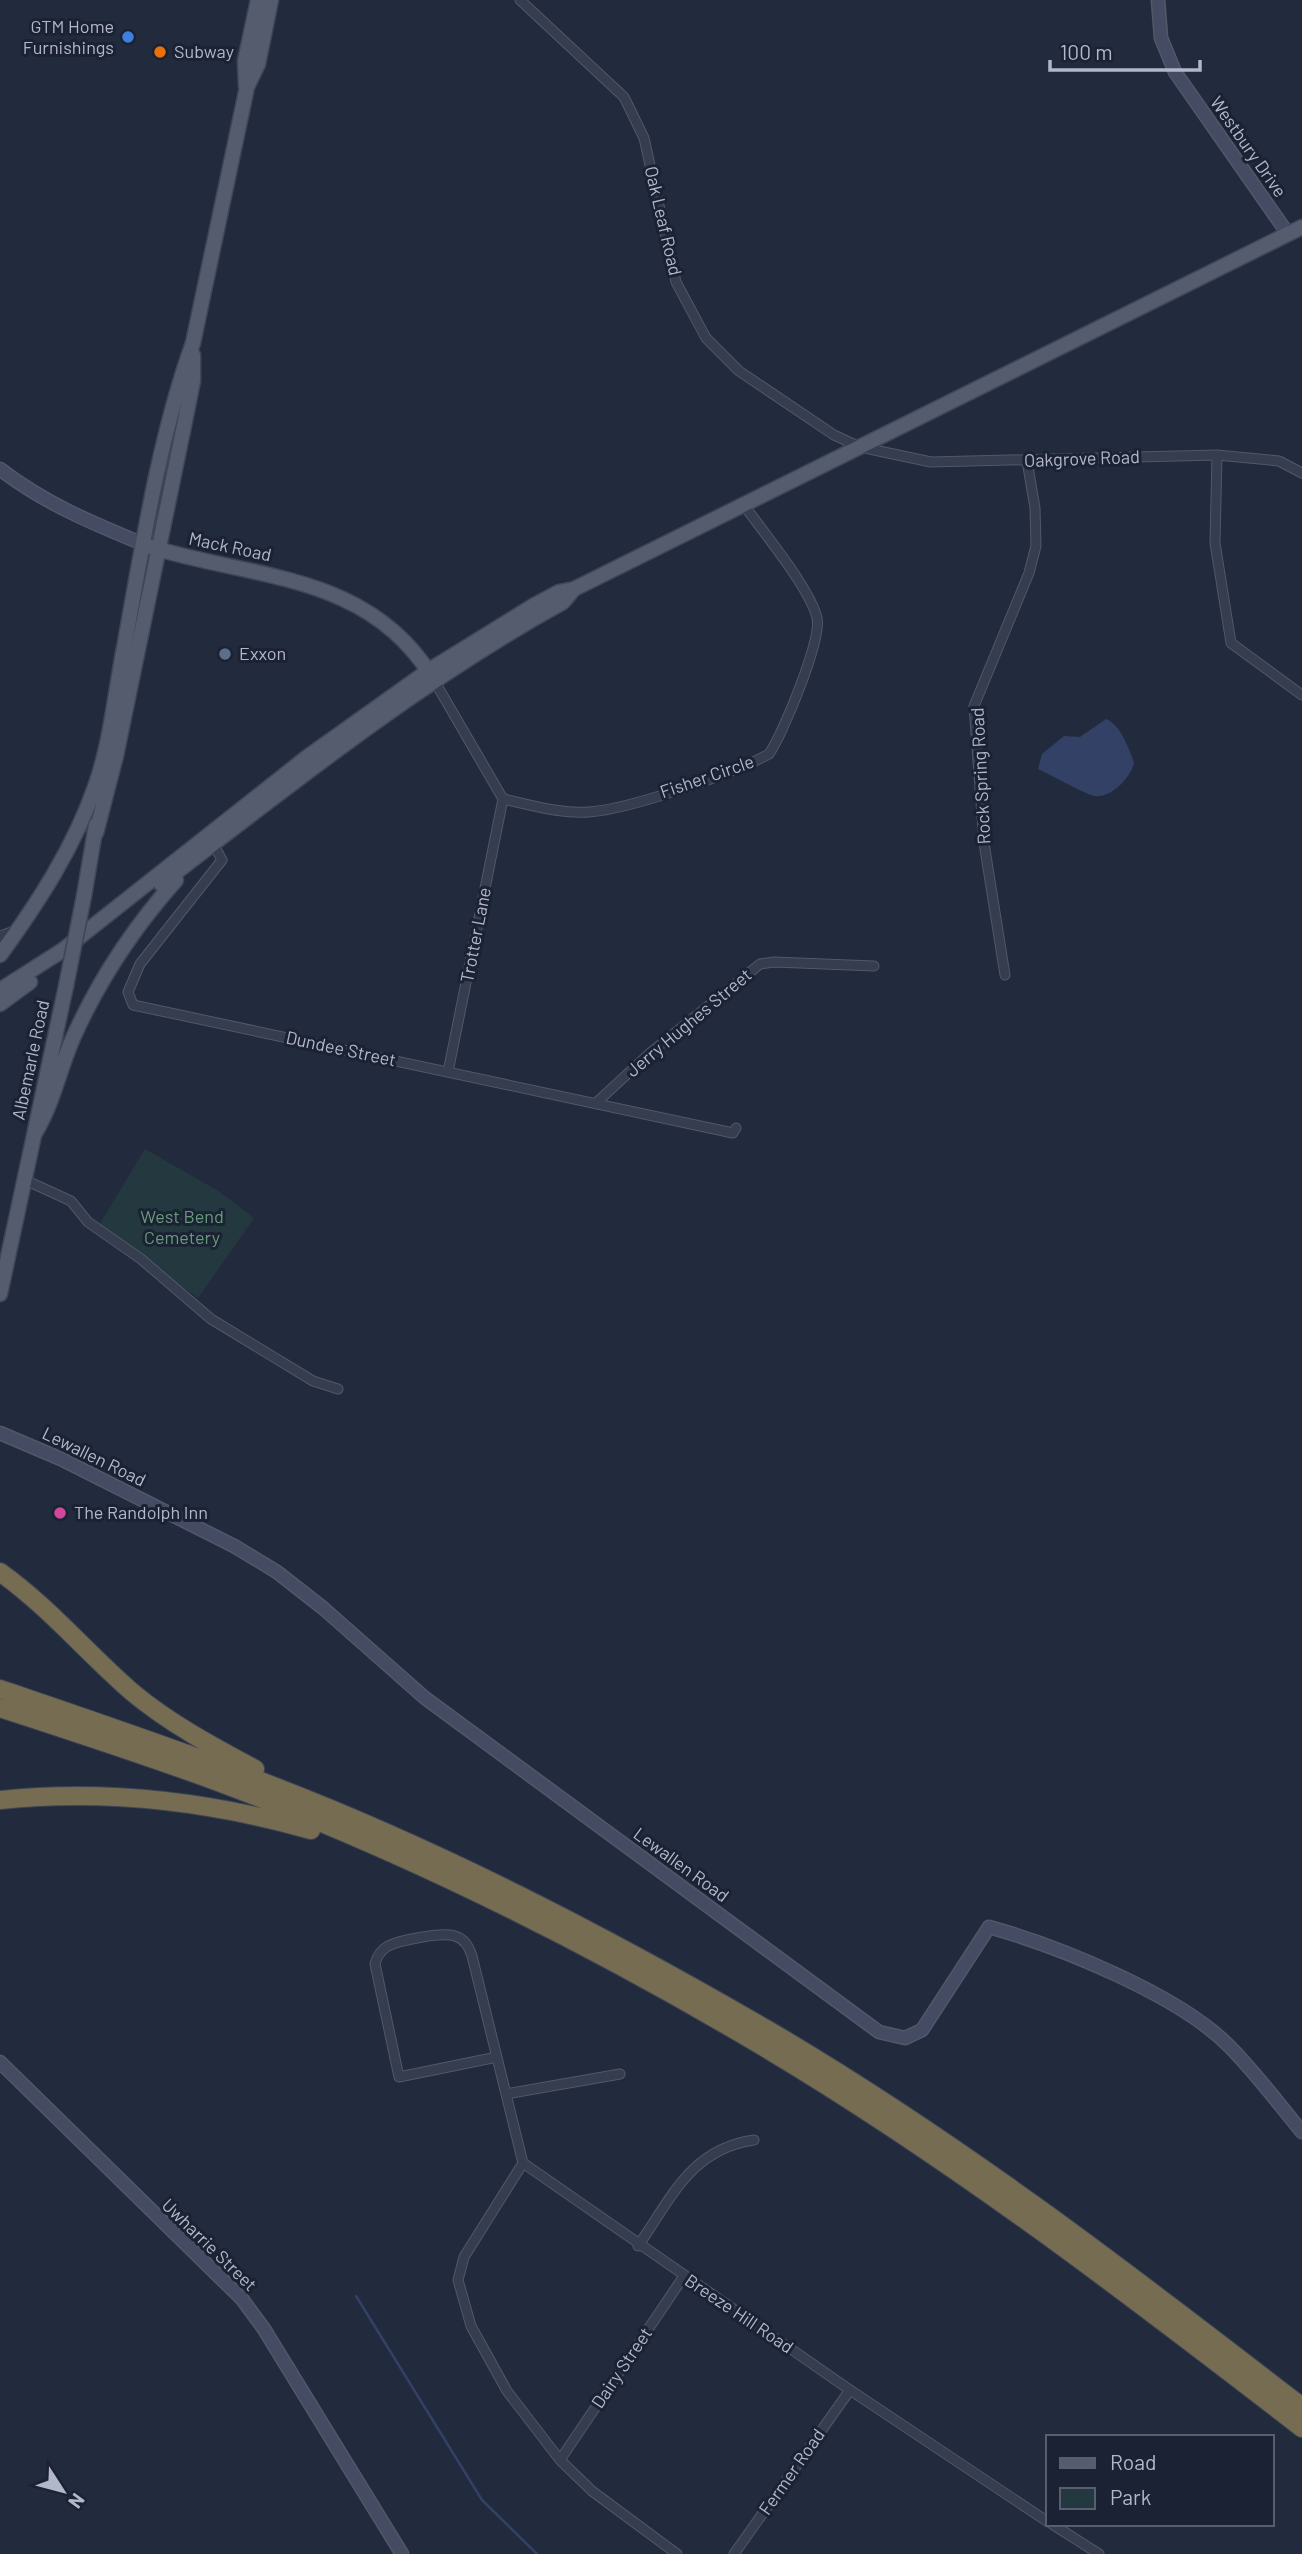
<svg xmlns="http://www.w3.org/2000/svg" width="1302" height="2554" font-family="Barlow,sans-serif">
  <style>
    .green { fill: #24393f }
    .water { fill: #324165 }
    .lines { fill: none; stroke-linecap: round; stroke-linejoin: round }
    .stream { stroke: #324165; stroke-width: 2.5 }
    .street-casing { stroke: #515869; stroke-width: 11 }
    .secondary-casing { stroke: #515869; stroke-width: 15 }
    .primary-casing { stroke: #3f4657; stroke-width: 17 }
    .highway-casing { stroke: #3e4556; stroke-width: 20 }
    .street { stroke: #363d4e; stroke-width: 9 }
    .secondary { stroke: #444b62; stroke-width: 12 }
    .primary { stroke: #545c6e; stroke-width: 14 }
    .highway { stroke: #756c52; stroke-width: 18 }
    .primary-bridge-casing { stroke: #3f4657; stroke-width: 17; stroke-linecap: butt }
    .primary-bridge { stroke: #545c6e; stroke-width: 14 }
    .shop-dot { fill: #3f7fe0; stroke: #1b2233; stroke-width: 2.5 }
    .food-dot { fill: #e8710a; stroke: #1b2233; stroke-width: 2.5 }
    .service-dot { fill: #5c6f8a; stroke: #1b2233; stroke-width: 2.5 }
    .hotel-dot { fill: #d1479c; stroke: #1b2233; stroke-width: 2.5 }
    .labels { text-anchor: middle; stroke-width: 6; stroke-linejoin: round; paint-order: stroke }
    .poi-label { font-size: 18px; fill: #b2b8ca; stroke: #1b2233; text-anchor: start }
    .street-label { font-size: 18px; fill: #b2b8ca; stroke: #1b2233 }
    .park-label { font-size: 18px; fill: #679c7a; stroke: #1b2233 }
  </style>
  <rect width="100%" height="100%" fill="#222a3e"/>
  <!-- green -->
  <path class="green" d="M145,1149L220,1192L254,1218L198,1298L98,1227Z"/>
  <!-- water -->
  <path class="water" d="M1106,719C1121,725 1128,747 1134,762C1132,777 1110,799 1094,796C1087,795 1049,774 1038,769L1042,754L1064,736L1080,737Z"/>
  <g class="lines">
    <!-- stream -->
    <path class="stream" d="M356,2296L482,2500L537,2554"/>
    <!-- street casing -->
    <g class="street-casing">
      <path id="street" d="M520,0L624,97L644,138L676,282L706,338L739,371L834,435L860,447L931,462L1217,455L1279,461L1302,473
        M1217,455L1215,543L1231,643L1302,695
        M435,682L503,799
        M503,799C531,805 560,814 589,812C630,809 732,774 769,754C783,734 822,639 817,618C810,588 763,532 744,505
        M214,845L222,860L140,964L128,992L133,1005L733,1133L736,1128
        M0,936L17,930
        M1005,975L984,843L974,706L1029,573L1036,546L1035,508L1027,461
        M448,1072L503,799
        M596,1103L649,1054L760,964L774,962L874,966
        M25,1180L71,1201L88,1222L141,1259L211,1319L313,1381L338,1389
        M497,2057L399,2077L375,1964C377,1956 381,1950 388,1946C400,1940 442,1932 455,1936C465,1939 469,1947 472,1956L523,2163L850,2390L1048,2522
        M506,2094L620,2074
        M523,2163L464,2257L458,2280L471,2326L507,2391L560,2460L592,2491L677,2554
        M638,2246C672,2197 691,2149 754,2140
        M560,2460L684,2276
        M1052,2524L1099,2554
        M734,2554L850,2390"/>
    </g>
    <!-- secondary casing -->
    <g class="secondary-casing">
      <path id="secondary" d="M1158,0L1161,38L1175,72L1288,234
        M0,469C44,503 92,523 143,544
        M0,1433L61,1459L234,1546L277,1572L323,1608L425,1698L879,2032L905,2038L922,2030L989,1927C1058,1946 1179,1995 1229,2046C1255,2072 1278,2103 1302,2132
        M0,2062L242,2299L264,2329L402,2554"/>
    </g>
    <!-- primary casing -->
    <g class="primary-casing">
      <path id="primary" d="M246,86L245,61L258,0
        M151,547C254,579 368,573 432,677
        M96,833L116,756L186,416L193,381V355
        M161,884C290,785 420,681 563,602L574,589
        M84,896L96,825
        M0,955C38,903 75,846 96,784C111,741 115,693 124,648C142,549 159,437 193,343L247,87L258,64L271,0
        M0,990L63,950L306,758L428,671L533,606L559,592L574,589L1302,227
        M0,1004L30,982
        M35,1133C53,1104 59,1070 73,1038C98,982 135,926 176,880
        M0,1294L66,986"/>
    </g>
    <!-- highway casing -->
    <g class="highway-casing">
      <path id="highway" d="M0,1572C49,1607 87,1653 132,1692C169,1723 212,1746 255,1769
        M0,1689C85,1718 171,1747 255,1779C433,1846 604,1935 768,2030C956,2140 1130,2274 1302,2407
        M0,1708C74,1732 148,1756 221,1783C408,1853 590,1944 762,2046C952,2159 1127,2293 1302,2428
        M0,1800C106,1789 208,1801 311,1830"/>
    </g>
    <!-- street -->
    <use href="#street" class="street"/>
    <!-- secondary -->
    <use href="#secondary" class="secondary"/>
    <!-- primary -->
    <use href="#primary" class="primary"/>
    <!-- highway -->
    <use href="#highway" class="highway"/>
    <!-- primary-bridge casing -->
    <g class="primary-bridge-casing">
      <path id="primary-bridge" d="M66,986L84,896"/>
    </g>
    <!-- primary-bridge -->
    <use href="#primary-bridge" class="primary-bridge"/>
  </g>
  <!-- markers -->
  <circle class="shop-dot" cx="128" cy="37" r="7"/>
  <circle class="food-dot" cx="160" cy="52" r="7"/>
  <circle class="service-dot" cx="225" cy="654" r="7"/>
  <circle class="hotel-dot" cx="60" cy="1513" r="7"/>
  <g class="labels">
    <!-- poi labels -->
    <g class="poi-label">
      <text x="114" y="33" text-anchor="end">GTM Home<tspan x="114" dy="21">Furnishings</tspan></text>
      <text x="174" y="58">Subway</text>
      <text x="239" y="660">Exxon</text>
      <text x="74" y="1519">The Randolph Inn</text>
    </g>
    <!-- street labels -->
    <g class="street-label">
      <text transform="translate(1248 147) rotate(55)" y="6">Westbury Drive</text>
      <text transform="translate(663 221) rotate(77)" y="6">Oak Leaf Road</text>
      <text transform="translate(1082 459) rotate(-2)" y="6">Oakgrove Road</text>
      <text transform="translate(230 547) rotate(12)" y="6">Mack Road</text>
      <text transform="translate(981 776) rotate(-93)" y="6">Rock Spring Road</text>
      <text transform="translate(707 777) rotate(-19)" y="6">Fisher Circle</text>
      <text transform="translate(476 935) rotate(-79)" y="6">Trotter Lane</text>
      <text transform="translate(689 1023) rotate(-40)" y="6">Jerry Hughes Street</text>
      <text transform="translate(341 1049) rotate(12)" y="6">Dundee Street</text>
      <text transform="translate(31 1060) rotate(-78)" y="6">Albemarle Road</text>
      <text transform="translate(94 1457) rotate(26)" y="6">Lewallen Road</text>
      <text transform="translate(681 1865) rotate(36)" y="6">Lewallen Road</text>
      <text transform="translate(209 2245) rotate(44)" y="6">Uwharrie Street</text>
      <text transform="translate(739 2314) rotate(34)" y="6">Breeze Hill Road</text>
      <text transform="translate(622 2368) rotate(-56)" y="6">Dairy Street</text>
      <text transform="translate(792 2472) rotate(-55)" y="6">Fermer Road</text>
    </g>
    <!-- park labels -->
    <g class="park-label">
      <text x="182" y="1223">West Bend<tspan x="182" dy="21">Cemetery</tspan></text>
    </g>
  </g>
  <!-- legend -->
  <rect x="1046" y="2435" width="228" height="91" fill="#1b2233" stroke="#575e6f" stroke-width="2"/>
  <rect x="1060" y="2458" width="35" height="10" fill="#545c6e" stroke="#575e6f" stroke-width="2"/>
  <text x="1110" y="2470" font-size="21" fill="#b2b8ca">Road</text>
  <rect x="1060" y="2488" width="35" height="21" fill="#24393f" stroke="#575e6f" stroke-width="2"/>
  <text x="1110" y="2505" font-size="21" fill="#b2b8ca">Park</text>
  <!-- north arrow -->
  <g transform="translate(63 2491) rotate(126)" stroke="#1b2233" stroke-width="5" paint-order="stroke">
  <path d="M0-5L12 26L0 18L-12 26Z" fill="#b2b8ca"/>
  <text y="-10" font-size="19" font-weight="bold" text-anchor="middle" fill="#b2b8ca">N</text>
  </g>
  <!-- scale -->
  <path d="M1050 60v10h150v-10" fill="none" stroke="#b2b8ca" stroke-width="3.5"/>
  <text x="1060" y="60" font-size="21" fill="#b2b8ca" stroke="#1b2233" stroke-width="5" paint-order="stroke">100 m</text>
</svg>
